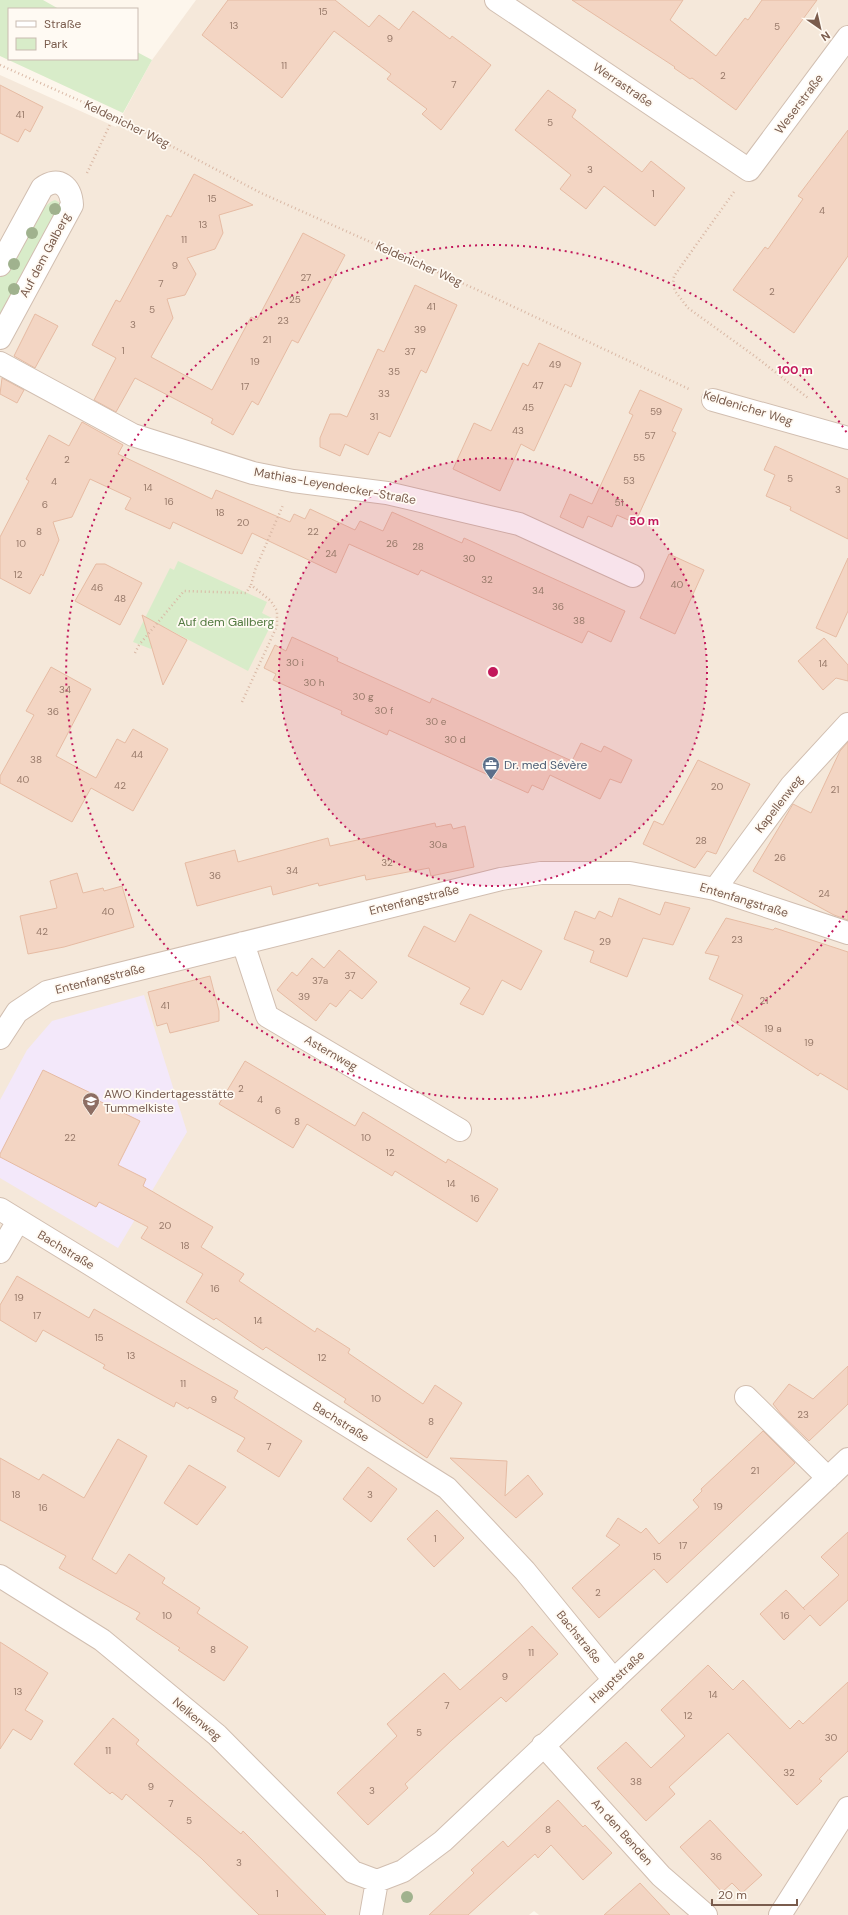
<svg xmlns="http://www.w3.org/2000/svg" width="848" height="1915" font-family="'DM Sans',sans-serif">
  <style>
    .residential { fill: #f5e8da }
    .education { fill: #f3e8fa }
    .green { fill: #d8ecc9 }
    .building { fill: #f3d5c3; stroke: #e6bba3 }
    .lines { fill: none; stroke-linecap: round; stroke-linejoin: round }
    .minor-casing { stroke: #d1beb0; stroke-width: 24 }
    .path { stroke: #d9b8a5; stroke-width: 2.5; stroke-dasharray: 1 3; stroke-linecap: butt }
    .minor { stroke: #fff; stroke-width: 22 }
    .tree { fill: #a0b28e }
    .ring { fill: none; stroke: #c2185b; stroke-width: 2; stroke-dasharray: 2 4 }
    .labels { text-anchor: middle; stroke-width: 3.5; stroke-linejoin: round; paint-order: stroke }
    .number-label { font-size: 10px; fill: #987a6a }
    .street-label { font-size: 12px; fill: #7a5c4d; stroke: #fffaf3 }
    .park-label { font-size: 12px; fill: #537a41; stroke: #fffaf3 }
    .service-label { font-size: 12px; fill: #4e5e75; stroke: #fffaf3; text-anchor: start }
    .education-label { font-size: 12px; fill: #785e54; stroke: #fffaf3; text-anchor: start }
    .centre { fill: #c2185b; stroke: #fffaf3; stroke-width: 2 }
    .ring-label { font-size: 12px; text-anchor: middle; font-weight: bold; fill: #c2185b; stroke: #fffaf3; stroke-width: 3.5; stroke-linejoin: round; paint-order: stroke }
  </style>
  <rect width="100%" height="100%" fill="#fdf6ec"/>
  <!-- residential -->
  <path class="residential" d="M196,0H848V1915H539L534,1911L529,1915H0V75L116,127L152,60Z"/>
  <!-- education -->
  <path class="education" d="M144,995L187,1132L118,1248L0,1178V1100L27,1050L52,1021Z"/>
  <!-- green -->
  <path class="green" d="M0,0H43L59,9H9V59H137V52L152,60L123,113L0,56Z
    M55,200L62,204L0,327C0,315 0,287 0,277C6,262 40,203 55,200Z
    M178,561L267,602L262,613L274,619L248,671L164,627L151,649L133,642L170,568L174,570Z"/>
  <!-- building -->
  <path class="building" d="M228,0H335L369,27L379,15L399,30L413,11L450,39L452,36L491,65L441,130L422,114L427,109L387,79L391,74L334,31L282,98L202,35Z
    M572,0H683L670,20L716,56L745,18L748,20L762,0H817L736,110L692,78L690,79L674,68L675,67Z
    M0,85L43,107L30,132L25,129L18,142L0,133Z
    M548,90L576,110L572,117L642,172L651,161L685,188L655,226L604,186L586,209L560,189L571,175L515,130Z
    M848,130V256L794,333L733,290L765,247L768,249L803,199L798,196Z
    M194,174L253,205L219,215L223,233L215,249L187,258L196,274L185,295L167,299L173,318L151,357L212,390L251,317L257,320L303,233L345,255L298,343L292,340L258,405L252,401L233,435L211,423L213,419L135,378L116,412L94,400L116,358L92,345L116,300L120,302L167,215L171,217Z
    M415,285L457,305L426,373L421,370L390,437L379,432L368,455L345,444L340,456L320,447V438L330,414H340L347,417L378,349L384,352Z
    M35,314L58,326L35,368L14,356Z
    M539,343L581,363L571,387L565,384L534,451L521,444L500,491L453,469L474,423L491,431L523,363L528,366Z
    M2,378L24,390L17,403L0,394Z
    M640,390L682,409L672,431L676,433L635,523L617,515L612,527L588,516L583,528L560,517L570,494L592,504L633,415L629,413Z
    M82,422L123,445L118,454L212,499L216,490L290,522L294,514L305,519L310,509L355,530L360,521L383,531L392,512L462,543L464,538L625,611L611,642L588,631L582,643L421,570L418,575L349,544L336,573L252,533L242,554L173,522L170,529L125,509L131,498L90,479L72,517L53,522L59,540L43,576L41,574L30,594L0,578V537L29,481L26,479L49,435L69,446Z
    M775,446L848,479V539L790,510L791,507L766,496L775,475L764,470Z
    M669,554L704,570L675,634L640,618Z
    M848,558V611L836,637L816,628Z
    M96,564H105L142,583L120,625L75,601Z
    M142,615L187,640L163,685Z
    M292,637L338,658L337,661L430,703L432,698L572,761L581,743L601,752L604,746L632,760L621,783L610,779L600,799L550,775L543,790L532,785L528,793L389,730L387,735L341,714L342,711L273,680L276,674L264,668L275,645L286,651Z
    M824,638L848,665V681L836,678L823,690L798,661Z
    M51,667L91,689L56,756L96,778L117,739L125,743L133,729L168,749L133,811L91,788L72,822L0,783V776L34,715L26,711Z
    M848,742V920L834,915L753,871L793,804L811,813L840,751Z
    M698,760L750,784L716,854L707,851L695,868L643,844L654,821L663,825Z
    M435,823L436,827L451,824L453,829L465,826L474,867L431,876L429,868L366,880L365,875L319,886L318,883L273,895L271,886L197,906L185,863L235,850L238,862L328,838L330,846Z
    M77,873L83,893L103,888L104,891L122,886L134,927L64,947L28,954L20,916L57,908L50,881Z
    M619,898L660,915L665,902L690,908L673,945L643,938L627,977L590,962L594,951L564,939L575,911L595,919L599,911L612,917Z
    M470,914L542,951L521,990L502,980L483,1015L460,1004L470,988L408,956L424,926L455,942Z
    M726,918L773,930L775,928L848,952V1090L820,1073L818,1076L731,1020L743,995L709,979L719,956L705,953Z
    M339,950L377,982L362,999L350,990L336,1007L330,1003L316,1021L277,990L292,972L297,976L312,958L324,968Z
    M210,976L219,1011V1021L170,1033L167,1023L157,1026L148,992Z
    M245,1061L355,1126L363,1112L446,1163L448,1159L498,1189L477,1222L395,1171L392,1176L307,1124L293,1148L219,1104Z
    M43,1070L97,1096L95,1099L140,1121L118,1165L146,1179L143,1186L213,1227L201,1247L244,1274L239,1281L315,1332L317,1328L350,1349L348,1353L423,1404L435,1385L462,1403L427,1458L344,1402L346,1399L266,1347L263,1350L216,1318L214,1320L186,1302L203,1274L141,1238L148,1227L99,1202L96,1207L0,1157V1154Z
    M17,1276L89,1318L94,1309L238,1391L234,1398L302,1441L279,1477L237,1451L245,1438L189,1407L188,1409L176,1402L174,1407L103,1368L105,1365L43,1330L36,1342L0,1320V1305Z
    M848,1366V1404L809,1441L781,1414L773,1404L789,1384L813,1399Z
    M763,1431L795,1463L667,1583L654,1569L599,1618L572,1588L620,1545L606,1536L618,1518L641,1533L646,1528L659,1544L699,1507L693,1500L702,1491L701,1489Z
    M118,1439L147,1456L92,1559L116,1574L129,1554L165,1578L162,1583L200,1608L197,1613L248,1647L224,1681L178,1650L180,1648L136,1619L140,1613L59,1568L66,1556L0,1520V1458L39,1480L43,1474L84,1498Z
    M450,1458L507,1461L505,1496L528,1475L543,1494L516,1518Z
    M189,1465L226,1487L197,1525L164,1503Z
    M368,1467L397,1489L371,1522L343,1499Z
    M437,1510L464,1538L434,1567L407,1539Z
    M848,1532V1600L820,1626L810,1615L784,1640L760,1614L786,1590L805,1610L803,1608L839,1575L821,1557Z
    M532,1626L558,1654L506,1702L501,1697L452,1740L405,1784L408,1788L368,1825L337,1793L397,1736L387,1724L444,1673L460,1690Z
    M0,1642L48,1673L25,1710L43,1721L31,1740L13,1729L0,1749Z
    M708,1665L733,1690L743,1680L790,1729L799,1720L803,1724L848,1682V1751L819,1779L822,1781L797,1805L728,1733L669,1787L675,1794L646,1821L597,1768L626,1742L651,1768L685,1736L661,1710Z
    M113,1718L139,1740L136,1744L241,1834L243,1831L326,1915H259L201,1858L126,1794L122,1800L112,1792L110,1794L74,1764Z
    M558,1800L583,1827L585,1825L612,1853L583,1880L551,1845L538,1858L535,1854L468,1915H429L474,1873L471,1870L503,1841L508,1847Z
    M710,1820L762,1875L742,1893L732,1883L722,1892L680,1847Z
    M640,1883L670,1915H604Z"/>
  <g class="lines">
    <!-- minor casing -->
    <g class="minor-casing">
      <path id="minor" d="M496,0L749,170L848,37
        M0,265L42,188C59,175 71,187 72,205L0,338
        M0,363L133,435L253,473L293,481L387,493L519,524L633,576
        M713,400L848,438
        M715,889L791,786L848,724
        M243,943L267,1016L460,1130
        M0,1038L17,1012L47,992L501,879L541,873H630L715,889L848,933
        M0,1209L98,1269L447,1488L525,1571L614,1680
        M0,1252L18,1221
        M746,1397L828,1478
        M0,1576L102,1640L217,1735L353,1872L377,1881
        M543,1745L661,1876L706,1915
        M377,1881L403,1871L443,1841L848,1459
        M371,1915L377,1881
        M780,1915L848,1808"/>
    </g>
    <!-- path -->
    <path class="path" d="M0,65L114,116L261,193L482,292L689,389
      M87,173L114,116
      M734,192L674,276L673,284L675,291L688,308L756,357L808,398
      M135,653L139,645L184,591L246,593L251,585
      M242,702L277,626V611L271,601L251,585L255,570L283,505"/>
    <!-- minor -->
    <use href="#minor" class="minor"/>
  </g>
  <!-- trees -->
  <g class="tree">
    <circle cx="55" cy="209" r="6"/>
    <circle cx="32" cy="233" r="6"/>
    <circle cx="14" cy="264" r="6"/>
    <circle cx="14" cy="289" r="6"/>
    <circle cx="407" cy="1897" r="6"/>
  </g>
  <!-- distance rings -->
  <circle cx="493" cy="672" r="214" fill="#c2185b" fill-opacity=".12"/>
  <g class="ring">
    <circle cx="493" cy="672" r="214"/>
    <path d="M847 911A427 427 0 1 1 847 433"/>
  </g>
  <!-- icons -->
  <defs>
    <g id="office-pin" transform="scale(0.9)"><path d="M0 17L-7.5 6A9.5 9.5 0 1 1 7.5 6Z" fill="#5c6f8a" stroke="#fffaf3"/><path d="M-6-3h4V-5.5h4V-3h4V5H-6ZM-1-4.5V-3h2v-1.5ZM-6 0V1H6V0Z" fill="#fff"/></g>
    <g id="school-pin" transform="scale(0.9)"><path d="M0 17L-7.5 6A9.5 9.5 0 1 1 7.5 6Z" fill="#8d6e63" stroke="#fffaf3"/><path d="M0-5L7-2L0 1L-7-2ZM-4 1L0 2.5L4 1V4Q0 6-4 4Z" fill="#fff"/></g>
  </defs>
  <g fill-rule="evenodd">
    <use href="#office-pin" x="491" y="765"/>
    <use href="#school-pin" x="91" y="1101"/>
  </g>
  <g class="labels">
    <!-- number labels -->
    <g class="number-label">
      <text x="323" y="15">15</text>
      <text x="234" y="29">13</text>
      <text x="777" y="30">5</text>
      <text x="390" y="42">9</text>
      <text x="284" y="69">11</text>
      <text x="723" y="79">2</text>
      <text x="454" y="88">7</text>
      <text x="20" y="118">41</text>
      <text x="550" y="126">5</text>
      <text x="590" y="173">3</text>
      <text x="653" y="197">1</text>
      <text x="212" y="202">15</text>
      <text x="822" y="214">4</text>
      <text x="203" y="228">13</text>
      <text x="184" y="243">11</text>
      <text x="175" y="269">9</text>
      <text x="306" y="281">27</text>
      <text x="161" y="287">7</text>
      <text x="772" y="295">2</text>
      <text x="295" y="303">25</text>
      <text x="431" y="310">41</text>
      <text x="152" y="313">5</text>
      <text x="283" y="324">23</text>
      <text x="133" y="328">3</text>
      <text x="420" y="333">39</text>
      <text x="267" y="343">21</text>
      <text x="123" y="354">1</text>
      <text x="410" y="355">37</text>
      <text x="255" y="365">19</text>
      <text x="555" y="368">49</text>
      <text x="394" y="375">35</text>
      <text x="538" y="389">47</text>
      <text x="245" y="390">17</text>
      <text x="384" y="397">33</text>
      <text x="528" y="411">45</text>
      <text x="656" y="415">59</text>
      <text x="374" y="420">31</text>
      <text x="518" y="434">43</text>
      <text x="650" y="439">57</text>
      <text x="639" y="461">55</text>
      <text x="67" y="463">2</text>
      <text x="790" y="482">5</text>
      <text x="629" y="484">53</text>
      <text x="54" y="485">4</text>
      <text x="148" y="491">14</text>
      <text x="838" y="493">3</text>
      <text x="169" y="505">16</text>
      <text x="619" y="506">51</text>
      <text x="45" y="508">6</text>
      <text x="220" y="516">18</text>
      <text x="243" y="526">20</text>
      <text x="39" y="535">8</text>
      <text x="313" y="535">22</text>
      <text x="21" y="547">10</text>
      <text x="392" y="547">26</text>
      <text x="418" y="550">28</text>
      <text x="331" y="557">24</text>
      <text x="469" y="562">30</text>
      <text x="18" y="578">12</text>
      <text x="487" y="583">32</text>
      <text x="677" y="588">40</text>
      <text x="97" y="591">46</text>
      <text x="538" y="594">34</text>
      <text x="120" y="602">48</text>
      <text x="558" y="610">36</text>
      <text x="579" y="624">38</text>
      <text x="295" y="666">30 i</text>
      <text x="823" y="667">14</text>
      <text x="314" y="686">30 h</text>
      <text x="65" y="693">34</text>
      <text x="363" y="700">30 g</text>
      <text x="384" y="714">30 f</text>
      <text x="53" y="715">36</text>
      <text x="436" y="725">30 e</text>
      <text x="455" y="743">30 d</text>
      <text x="137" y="758">44</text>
      <text x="36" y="763">38</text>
      <text x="23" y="783">40</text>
      <text x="120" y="789">42</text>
      <text x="717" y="790">20</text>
      <text x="835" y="793">21</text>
      <text x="701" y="844">28</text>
      <text x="438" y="848">30a</text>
      <text x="780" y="861">26</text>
      <text x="387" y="866">32</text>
      <text x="292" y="874">34</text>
      <text x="215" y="879">36</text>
      <text x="824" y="897">24</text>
      <text x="108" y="915">40</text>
      <text x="42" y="935">42</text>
      <text x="737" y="943">23</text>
      <text x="605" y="945">29</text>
      <text x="350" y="979">37</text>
      <text x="320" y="984">37a</text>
      <text x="304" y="1000">39</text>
      <text x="764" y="1004">21</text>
      <text x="165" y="1009">41</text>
      <text x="773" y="1032">19 a</text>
      <text x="809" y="1046">19</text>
      <text x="241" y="1092">2</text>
      <text x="260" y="1103">4</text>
      <text x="278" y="1114">6</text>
      <text x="297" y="1125">8</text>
      <text x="70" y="1141">22</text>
      <text x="366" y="1141">10</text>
      <text x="390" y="1156">12</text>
      <text x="451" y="1187">14</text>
      <text x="475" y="1202">16</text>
      <text x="165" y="1229">20</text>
      <text x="185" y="1249">18</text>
      <text x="215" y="1292">16</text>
      <text x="19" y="1301">19</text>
      <text x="37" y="1319">17</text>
      <text x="258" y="1324">14</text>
      <text x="99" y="1341">15</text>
      <text x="131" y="1359">13</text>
      <text x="322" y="1361">12</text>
      <text x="183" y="1387">11</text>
      <text x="376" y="1402">10</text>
      <text x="214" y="1403">9</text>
      <text x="803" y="1418">23</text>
      <text x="431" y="1425">8</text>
      <text x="269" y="1450">7</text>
      <text x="755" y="1474">21</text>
      <text x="16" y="1498">18</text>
      <text x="370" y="1498">3</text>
      <text x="718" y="1510">19</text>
      <text x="43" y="1511">16</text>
      <text x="435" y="1542">1</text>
      <text x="683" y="1549">17</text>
      <text x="657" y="1560">15</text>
      <text x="598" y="1596">2</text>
      <text x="167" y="1619">10</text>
      <text x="785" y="1619">16</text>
      <text x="213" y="1653">8</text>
      <text x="531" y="1656">11</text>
      <text x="505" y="1680">9</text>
      <text x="18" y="1695">13</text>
      <text x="713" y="1698">14</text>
      <text x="447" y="1709">7</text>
      <text x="688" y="1719">12</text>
      <text x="419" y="1736">5</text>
      <text x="831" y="1741">30</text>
      <text x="108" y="1754">11</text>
      <text x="789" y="1776">32</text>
      <text x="636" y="1785">38</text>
      <text x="151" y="1790">9</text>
      <text x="372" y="1794">3</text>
      <text x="171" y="1807">7</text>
      <text x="189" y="1824">5</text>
      <text x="548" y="1833">8</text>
      <text x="716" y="1860">36</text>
      <text x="239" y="1866">3</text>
      <text x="277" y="1897">1</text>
    </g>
    <!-- street labels -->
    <g class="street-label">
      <text transform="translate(623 85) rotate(34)" y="4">Werrastraße</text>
      <text transform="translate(799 104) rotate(-53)" y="4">Weserstraße</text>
      <text transform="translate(127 124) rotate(26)" y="4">Keldenicher Weg</text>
      <text transform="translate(45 255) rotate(-62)" y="4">Auf dem Galberg</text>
      <text transform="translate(419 264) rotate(24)" y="4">Keldenicher Weg</text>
      <text transform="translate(748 408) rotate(17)" y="4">Keldenicher Weg</text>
      <text transform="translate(335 486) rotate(10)" y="4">Mathias-Leyendecker-Straße</text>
      <text transform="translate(779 804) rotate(-52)" y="4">Kapellenweg</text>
      <text transform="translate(414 900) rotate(-14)" y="4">Entenfangstraße</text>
      <text transform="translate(744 900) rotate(17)" y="4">Entenfangstraße</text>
      <text transform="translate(100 979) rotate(-14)" y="4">Entenfangstraße</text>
      <text transform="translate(331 1053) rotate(30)" y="4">Asternweg</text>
      <text transform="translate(66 1250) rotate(31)" y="4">Bachstraße</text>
      <text transform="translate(341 1422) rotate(32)" y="4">Bachstraße</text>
      <text transform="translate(579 1637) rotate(51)" y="4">Bachstraße</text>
      <text transform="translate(617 1677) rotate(-43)" y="4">Hauptstraße</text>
      <text transform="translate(197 1719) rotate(40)" y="4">Nelkenweg</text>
      <text transform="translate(622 1832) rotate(48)" y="4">An den Benden</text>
    </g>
    <!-- park labels -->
    <g class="park-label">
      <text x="226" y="626">Auf dem Gallberg</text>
    </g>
    <!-- service labels -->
    <g class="service-label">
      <text x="504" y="769">Dr. med Sévère</text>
    </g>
    <!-- education labels -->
    <g class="education-label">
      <text x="104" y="1098">AWO Kindertagesstätte<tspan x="104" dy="14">Tummelkiste</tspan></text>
    </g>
  </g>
  <circle cx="493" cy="672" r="6" class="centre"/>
  <g class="ring-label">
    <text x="795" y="374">100 m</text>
    <text x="644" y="525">50 m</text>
  </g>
  <!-- legend -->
  <rect x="8" y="8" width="130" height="52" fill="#fffaf3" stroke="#cabbb1"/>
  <rect x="16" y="21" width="20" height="6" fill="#ffffff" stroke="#cabbb1"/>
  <text x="44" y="28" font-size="12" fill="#7a5c4d">Straße</text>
  <rect x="16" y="38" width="20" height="12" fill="#d8ecc9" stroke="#cabbb1"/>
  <text x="44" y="48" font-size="12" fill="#7a5c4d">Park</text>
  <!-- north arrow -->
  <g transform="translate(820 28) rotate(146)" stroke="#fffaf3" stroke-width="3" paint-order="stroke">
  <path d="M0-3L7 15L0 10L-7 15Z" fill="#7a5c4d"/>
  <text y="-6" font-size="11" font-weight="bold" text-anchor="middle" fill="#7a5c4d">N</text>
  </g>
  <!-- scale -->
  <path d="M712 1899v6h85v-6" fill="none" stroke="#7a5c4d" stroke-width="2"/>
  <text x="718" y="1899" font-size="12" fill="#7a5c4d" stroke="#fffaf3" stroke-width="3" paint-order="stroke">20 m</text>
</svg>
